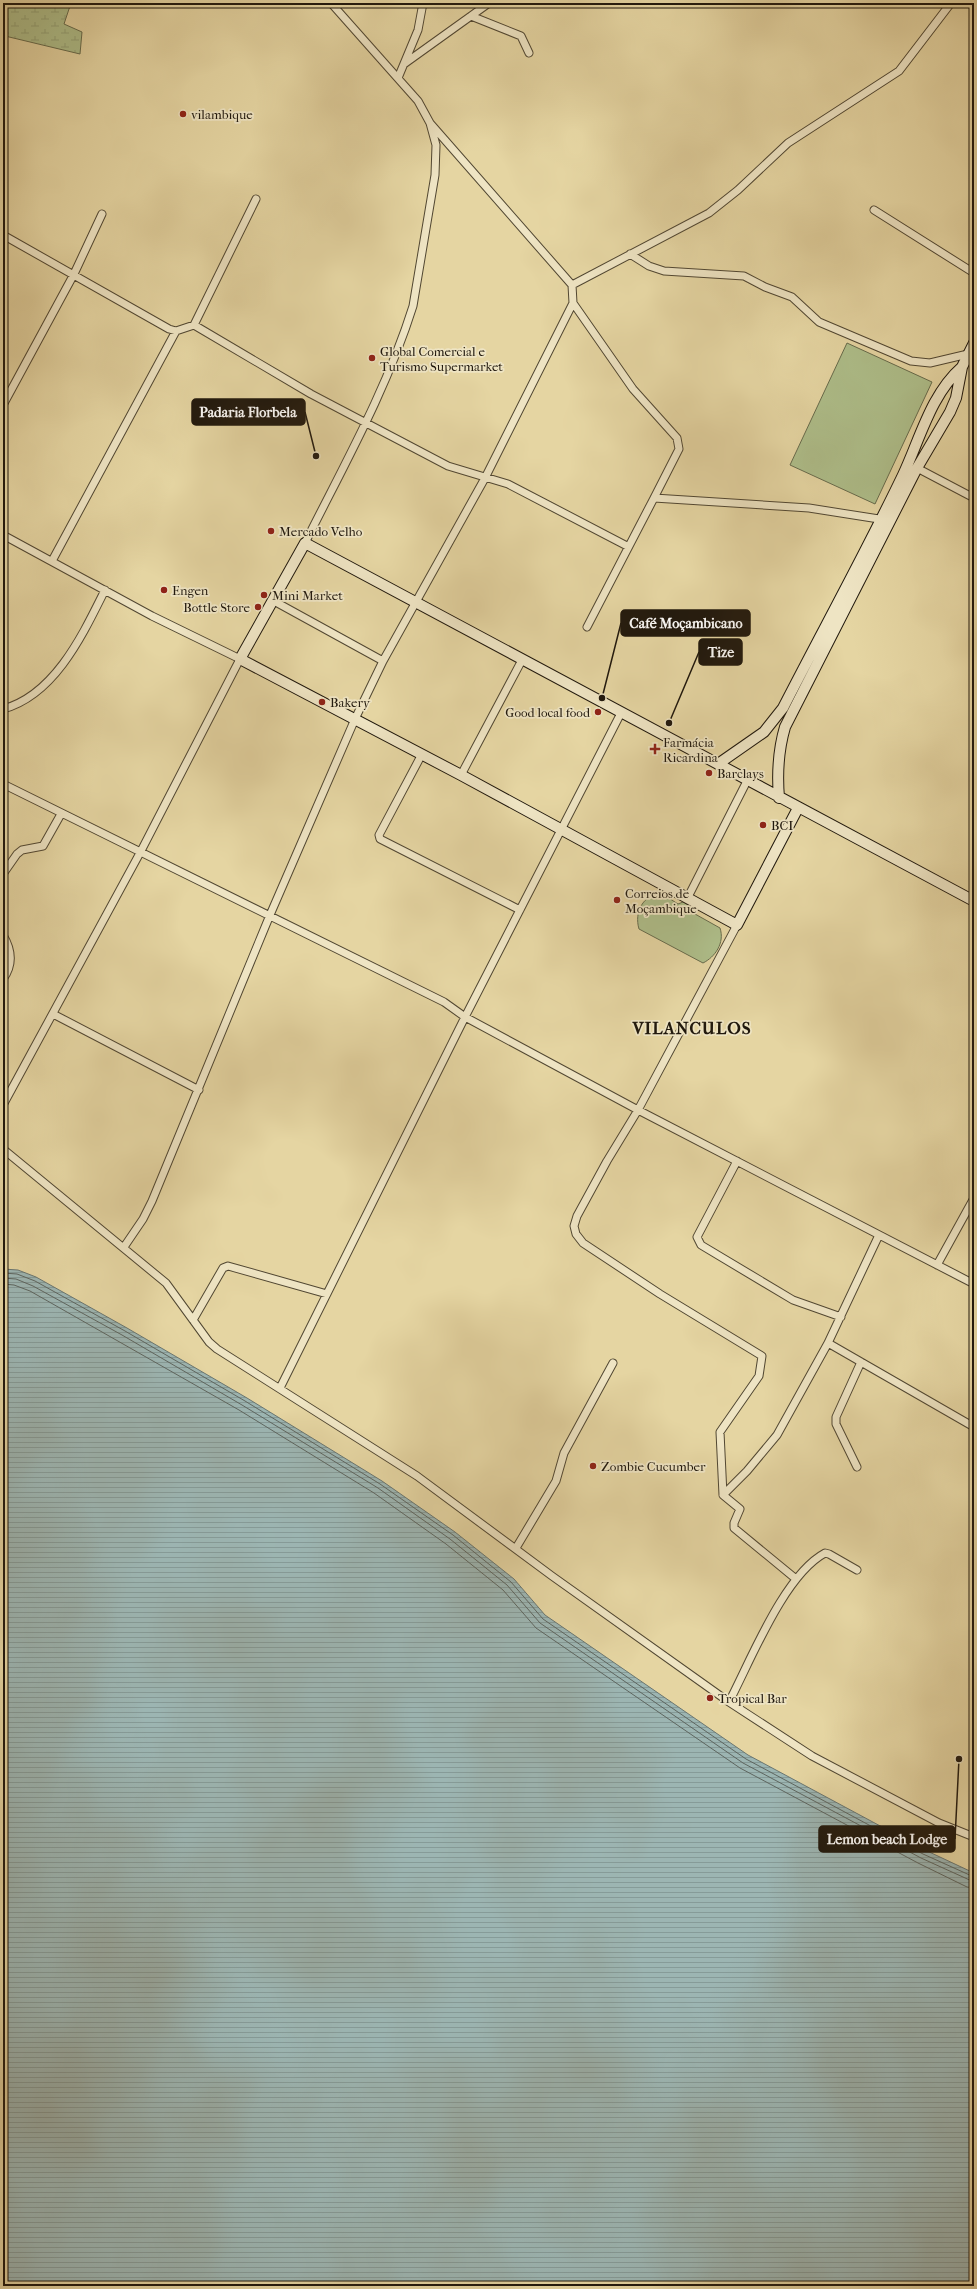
<svg xmlns="http://www.w3.org/2000/svg" width="977" height="2289" font-family="'IM FELL French Canon',serif">
  <style>
    .wetland { fill: url(#wetland-marsh); stroke: #676b4c }
    .pitch { fill: #aebe8a; stroke: #676b4c }
    .water { fill: url(#water-rules); stroke: #6a7670 }
    .lines { fill: none; stroke-linecap: round; stroke-linejoin: round }
    .shore { stroke: #5e6660; stroke-width: 1 }
    .street-casing { stroke: #514732; stroke-width: 9 }
    .secondary-casing { stroke: #20180d; stroke-width: 12 }
    .street { stroke: #eee4c3; stroke-width: 7 }
    .secondary { stroke: #eee4c3; stroke-width: 10 }
    .poi-dot { fill: #8f2418; stroke: #eee4c3; stroke-width: 1.5 }
    .labels { text-anchor: middle; stroke-width: 3.5; stroke-linejoin: round; paint-order: stroke }
    .poi-label { font-size: 13px; fill: #20180d; stroke: #eee4c3; text-anchor: start }
    .district-label { font-size: 17px; font-weight: bold; letter-spacing: 1px; fill: #20180d; stroke: #eee4c3 }
    .leader { fill: none; stroke: #20180d; stroke-width: 1.5 }
    .callout-dot { fill: #20180d; stroke: #eee4c3; stroke-width: 1.5 }
    .callout { fill: #20180d; stroke: #20180d; stroke-width: 1.5 }
    .callout-label { font-size: 14px; text-anchor: middle; font-weight: bold; fill: #fff }
  </style>
  <defs>
    <pattern id="wetland-marsh" width="20" height="14" patternUnits="userSpaceOnUse"><rect width="20" height="14" fill="#aebe8a"/><path d="M1 5h8M5 5V1M11 12h8M15 12V8" fill="none" stroke="#95a376"/></pattern>
    <pattern id="water-rules" width="6" height="5" patternUnits="userSpaceOnUse"><rect width="6" height="5" fill="#9cb5b2"/><path d="M0 2.5h6" fill="none" stroke="#869b98"/></pattern>
  </defs>
  <rect width="100%" height="100%" fill="#e5d5a2"/>
  <filter id="stains"><feTurbulence type="fractalNoise" baseFrequency=".005" numOctaves="4"/><feColorMatrix values="0 0 0 0 .2 0 0 0 0 .09 0 0 0 0 .02 0 0 0 .5 -.17"/></filter>
  <radialGradient id="worn" r=".72"><stop offset=".6" stop-color="#630" stop-opacity="0"/><stop offset="1" stop-color="#630" stop-opacity=".3"/></radialGradient>
  <!-- wetland -->
  <path class="wetland" d="M3,3H71L64,24L82,32L80,54L5,36L3,34Z"/>
  <!-- pitch -->
  <path class="pitch" d="M847,343L932,382L875,504L790,465Z
    M661,893L678,904L683,902L695,909V914L720,928C725,943 715,957 703,963L639,929C634,912 643,895 661,893Z"/>
  <!-- water -->
  <path class="water" d="M3,1269L18,1270L36,1277L127,1328L247,1398L382,1481L455,1532L514,1579L545,1615L748,1755L925,1850L974,1873V2286H3Z"/>
  <g class="lines">
    <!-- shore -->
    <path class="shore" d="M3,1273L17,1274L35,1281L125,1331L245,1401L380,1484L453,1535L511,1582L543,1619L746,1759L923,1854L974,1877
      M3,1278L16,1279L33,1286L122,1335L242,1405L378,1488L450,1539L507,1585L540,1623L743,1763L921,1858L974,1882
      M3,1284L14,1285L30,1291L239,1410L374,1493L446,1544L503,1590L536,1628L740,1768L918,1863L967,1887L974,1888"/>
    <!-- street casing -->
    <g class="street-casing">
      <path id="street" d="M970,3L974,7
        M471,16L521,36L529,53
        M404,64L489,3
        M398,78L418,30L423,3
        M874,210L974,273
        M3,235L169,329L176,331L194,325L311,394L448,466L508,484L627,546
        M630,254L649,266L664,271L744,276L765,287L792,297L819,322L911,361L930,363L968,354
        M572,285L709,213L738,190L788,143L899,71L951,3
        M573,303L633,389L677,438L679,449L654,498
        M194,325L256,199
        M3,405L74,274L102,214
        M917,468L974,498
        M3,535L152,616L240,659L141,851L3,1105
        M305,543C344,465 387,389 413,306L435,175L436,145L430,123L418,101L331,3
        M52,561L176,331
        M272,600L383,661
        M587,627L654,498L809,508L879,519
        M3,709C55,695 83,634 105,590
        M422,754L379,835L380,839L520,910
        M461,775L522,660
        M3,784L444,1002L465,1017L638,1110L974,1284
        M3,874L17,854L22,850L43,846L61,814
        M688,897L747,781
        M737,925L638,1110L607,1161L577,1216L574,1226L576,1234L583,1243L660,1294L762,1356L759,1376L720,1432L723,1495L740,1509L734,1523V1528L796,1579
        M3,935C12,950 14,964 3,979
        M53,1014L199,1090
        M3,1149L166,1283L209,1342L217,1349L417,1476L552,1576L729,1702L812,1756L939,1823L974,1837
        M737,1161L697,1237L701,1245L793,1300L841,1317
        M124,1247L143,1219L152,1201L270,915L355,719L383,661L485,478L573,303L572,285L430,123
        M937,1265L974,1198
        M193,1320L223,1268L228,1266L327,1294
        M828,1343L974,1427
        M280,1388L465,1017L621,713
        M857,1467L836,1424V1417L861,1362
        M723,1495L747,1471L777,1435L828,1343L879,1235
        M516,1548L556,1481L564,1453L613,1363
        M729,1702C751,1660 784,1575 825,1553L829,1554L857,1570"/>
    </g>
    <!-- secondary casing -->
    <g class="secondary-casing">
      <path id="secondary" d="M718,764L764,732L783,708C823,630 865,554 903,475C920,439 931,394 962,367
        M779,798C777,774 778,751 785,727L917,468L950,412L956,398L962,367L974,343
        M798,808L737,925L461,775L240,659L305,543L974,901"/>
    </g>
    <!-- street -->
    <use href="#street" class="street"/>
    <!-- secondary -->
    <use href="#secondary" class="secondary"/>
  </g>
  <!-- markers -->
  <g class="poi-dot">
    <circle cx="183" cy="114" r="4"/>
    <circle cx="372" cy="358" r="4"/>
    <circle cx="271" cy="531" r="4"/>
    <circle cx="164" cy="590" r="4"/>
    <circle cx="264" cy="595" r="4"/>
    <circle cx="258" cy="607" r="4"/>
    <circle cx="322" cy="702" r="4"/>
    <circle cx="598" cy="712" r="4"/>
    <path d="M653 743h4v4h4v4h-4v4h-4v-4h-4v-4h4z"/>
    <circle cx="709" cy="773" r="4"/>
    <circle cx="763" cy="825" r="4"/>
    <circle cx="617" cy="900" r="4"/>
    <circle cx="593" cy="1466" r="4"/>
    <circle cx="710" cy="1698" r="4"/>
  </g>
  <g class="labels">
    <!-- poi labels -->
    <g class="poi-label">
      <text x="191" y="119">vilambique</text>
      <text x="380" y="356">Global Comercial e<tspan x="380" dy="15">Turismo Supermarket</tspan></text>
      <text x="279" y="536">Mercado Velho</text>
      <text x="172" y="595">Engen</text>
      <text x="272" y="600">Mini Market</text>
      <text x="250" y="612" text-anchor="end">Bottle Store</text>
      <text x="330" y="707">Bakery</text>
      <text x="590" y="717" text-anchor="end">Good local food</text>
      <text x="663" y="747">Farmácia<tspan x="663" dy="15">Ricardina</tspan></text>
      <text x="717" y="778">Barclays</text>
      <text x="771" y="830">BCI</text>
      <text x="625" y="898">Correios de<tspan x="625" dy="15">Moçambique</tspan></text>
      <text x="601" y="1471">Zombie Cucumber</text>
      <text x="718" y="1703">Tropical Bar</text>
    </g>
    <!-- district labels -->
    <g class="district-label">
      <text x="692" y="1034">VILANCULOS</text>
    </g>
  </g>
  <!-- callouts -->
  <path class="leader" d="M316 456L305 412M602 698L621 623M669 723L699 652M959 1759L955 1839"/>
  <g class="callout-dot">
    <circle cx="316" cy="456" r="4"/>
    <circle cx="602" cy="698" r="4"/>
    <circle cx="669" cy="723" r="4"/>
    <circle cx="959" cy="1759" r="4"/>
  </g>
  <g class="callout">
    <rect x="192" y="399" width="113" height="26" rx="4"/>
    <rect x="621" y="610" width="129" height="26" rx="4"/>
    <rect x="699" y="639" width="43" height="26" rx="4"/>
    <rect x="819" y="1826" width="136" height="26" rx="4"/>
  </g>
  <g class="callout-label">
    <text x="248" y="417">Padaria Florbela</text>
    <text x="686" y="628">Café Moçambicano</text>
    <text x="721" y="657">Tize</text>
    <text x="887" y="1844">Lemon beach Lodge</text>
  </g>
  <!-- margin -->
  <rect width="977" height="2289" fill="none" stroke="#e5d5a2" stroke-width="16"/>
  <rect x="4" y="4" width="969" height="2281" fill="none" stroke="#20180d" stroke-width="2"/>
  <rect x="8" y="8" width="961" height="2273" fill="none" stroke="#20180d"/>
  <rect width="100%" height="100%" filter="url(#stains)"/>
  <rect width="100%" height="100%" fill="url(#worn)"/>
</svg>
